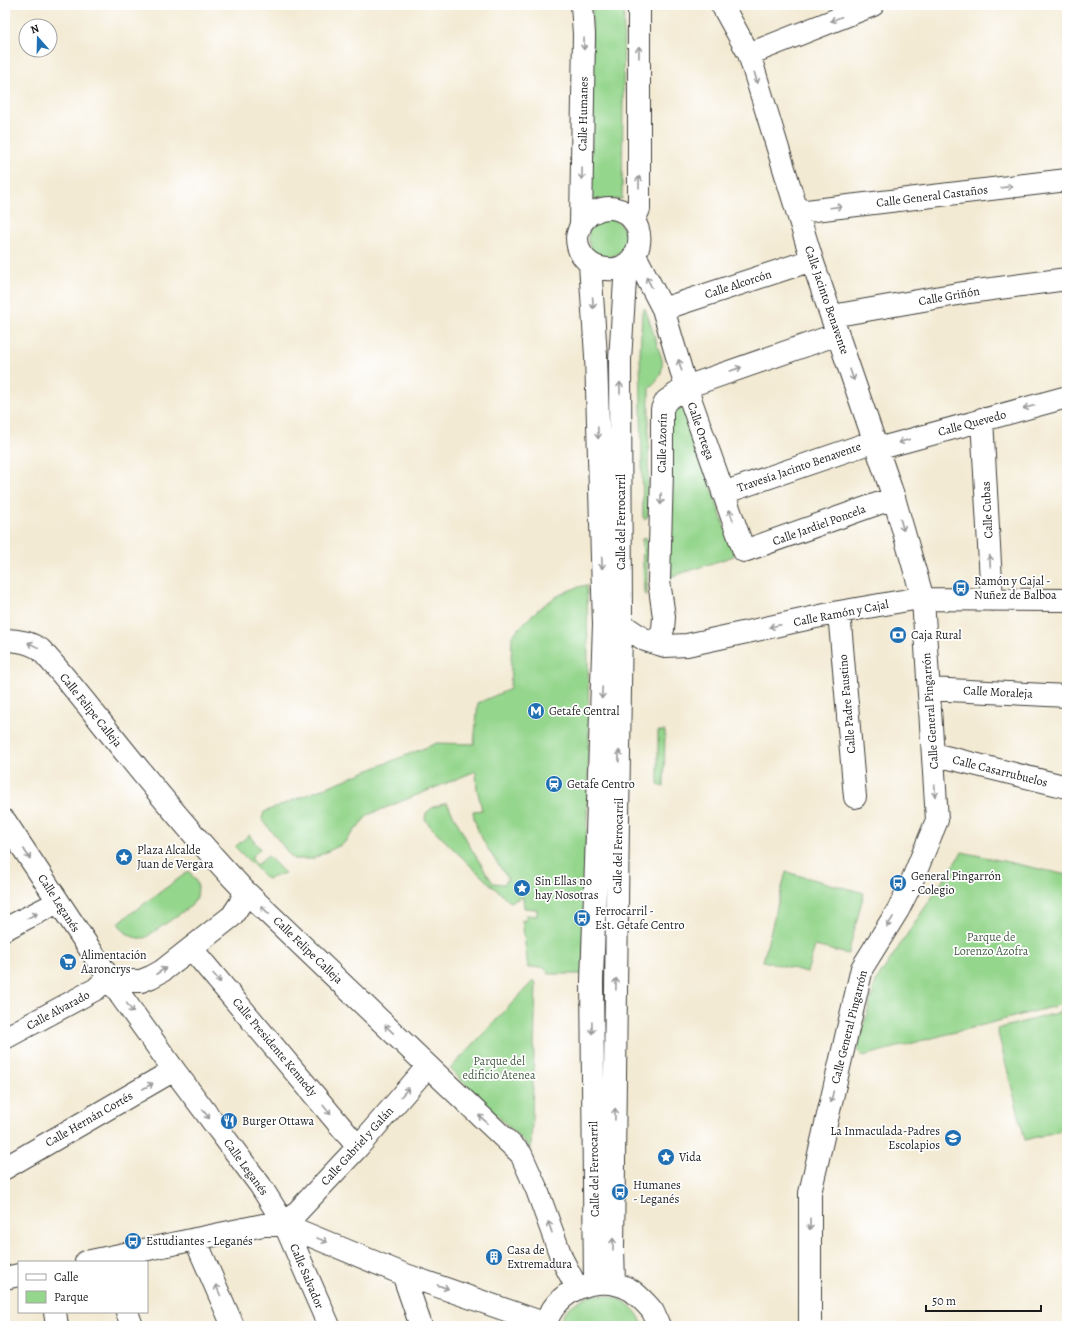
<svg xmlns="http://www.w3.org/2000/svg" width="1072" height="1331" font-family="Alegreya,serif">
  <style>
    .green { fill: #95d68d; stroke: #587954 }
    .lines { fill: none; stroke-linecap: round; stroke-linejoin: round }
    .minor-casing { stroke: #3c3b37; stroke-width: 24 }
    .minor { stroke: #fff; stroke-width: 22 }
    .oneway { stroke: #999 }
    .labels { text-anchor: middle; stroke-width: 3.5; stroke-linejoin: round; paint-order: stroke }
    .street-label { font-size: 12px; fill: #1c1c1c; stroke: #fff }
    .poi-label { font-size: 12px; fill: #1c1c1c; stroke: #fff; text-anchor: start }
    .park-label { font-size: 12px; fill: #465d44; stroke: #fff }
  </style>
  <rect width="100%" height="100%" fill="#fff"/>
  <filter id="ink" filterUnits="userSpaceOnUse"><feTurbulence type="fractalNoise" baseFrequency=".025" numOctaves="2"/><feDisplacementMap in="SourceGraphic" scale="8" xChannelSelector="R" yChannelSelector="G"/><feConvolveMatrix kernelMatrix="1 2 1 2 8 2 1 2 1" color-interpolation-filters="sRGB"/></filter>
  <filter id="wash" filterUnits="userSpaceOnUse"><feTurbulence type="fractalNoise" baseFrequency=".012" numOctaves="4" result="noise"/><feDisplacementMap in="SourceGraphic" scale="16" xChannelSelector="R" yChannelSelector="G"/><feGaussianBlur stdDeviation="0.9" result="paint"/><feColorMatrix in="noise" values="0 0 0 0 0 0 0 0 0 0 0 0 0 0 0 0 0 1.4 0 .05"/><feComposite in="paint" operator="in"/></filter>
  <g filter="url(#wash)">
    <rect width="100%" height="100%" fill="#f3ead3"/>
    <!-- green -->
    <path class="green" d="M592,5H624L622,199L591,200Z
      M588 238a19 19 0 1 1 38 0a19 19 0 1 1-38 0Z
      M645,308L662,359C663,374 660,378 649,388L648,517L645,520L643,517L640,355L642,312Z
      M685,406L734,556L664,579L666,411Z
      M645,537L647,538V592L646,596L644,593L642,539Z
      M587,585L589,737L583,974H549L544,967L528,968L522,920L526,921V915L537,916V909L524,908L523,897L510,902L478,873L430,826L425,819L426,813L433,807L447,803L472,850L493,883L504,884L508,879C496,860 475,835 473,811L482,810L477,789L476,771L368,815L343,844L312,859H293L262,819L264,812L437,743L474,744L478,703L510,689L512,636C532,613 556,591 587,585Z
      M658,731H665L664,787L658,785Z
      M249,835L260,849L251,858L257,865L268,856L285,873L267,879L235,847Z
      M962,852L1067,875V1003L863,1056L857,1050L876,981Z
      M189,871L196,881L198,887L197,897L191,906L145,938C131,939 126,934 118,923Z
      M786,872L864,893L848,954L815,946L807,972L763,961Z
      M533,981L536,984L531,1149L450,1069Z
      M1064,1011L1067,1024V1129L1025,1140L997,1029Z
      M593,1295C615,1294 636,1303 643,1326H558C563,1309 577,1300 593,1295Z"/>
  </g>
  <g filter="url(#ink)">
    <g class="lines">
      <!-- minor casing -->
      <g class="minor-casing">
        <path id="minor" d="M722,5L749,54L812,260L894,498L923,599L937,820L909,888L898,910L862,968L810,1193V1326
          M749,54L873,5
          M798,212L1067,180
          M634,220L639,209V5
          M581,224C584,220 588,215 592,213C623,194 656,233 630,261C624,267 617,270 608,269C592,269 577,256 577,238C577,234 580,228 581,224L584,34L582,5
          M635,255L663,309L686,387L744,551L894,498
          M590,264L596,356L604,624L592,981L595,1283
          M663,309L812,260
          M832,316L969,292L1067,279
          M982,419L992,600
          M877,449L1067,397
          M723,493L875,441
          M839,612L855,797
          M621,624L645,640L665,646L687,645L839,612L914,599L1067,600
          M5,640C18,640 29,642 40,649C64,675 86,703 108,731C152,786 196,840 245,891L428,1066L521,1154L537,1190L562,1259L577,1288
          M652,642L661,636L663,629L664,617L659,581L662,473V409L666,401L686,387L838,334
          M929,689L1067,696
          M933,754L1067,787
          M5,821L121,996L174,1070L260,1185L285,1225L329,1326
          M5,929L58,902
          M191,948L358,1147
          M111,981H141L151,977L162,971L232,916L240,904L245,891
          M5,1038L96,989L108,977
          M5,1168L174,1070
          M285,1225L358,1147L428,1066
          M195,1239L233,1326
          M86,1262L263,1225H285L403,1274L546,1324
          M403,1274L421,1326
          M5,1278L19,1275
          M614,1283L613,1249L618,817L621,624L620,360L626,264
          M55,1312L57,1326
          M127,1312L132,1326
          M545,1326C554,1291 597,1272 629,1289C634,1291 650,1307 653,1312C655,1316 657,1321 659,1326"/>
      </g>
      <!-- minor -->
      <use href="#minor" class="minor"/>
    </g>
    <!-- one-way arrows -->
    <defs><path id="oneway-shaft" d="M-6 0H5M1.5-3L5.5 0L1.5 3" fill="none" stroke-width="1.6" stroke-linecap="round" stroke-linejoin="round"/></defs>
    <g class="oneway">
      <use href="#oneway-shaft" transform="translate(836 19) rotate(158)"/>
      <use href="#oneway-shaft" transform="translate(584 44) rotate(91)"/>
      <use href="#oneway-shaft" transform="translate(639 52) rotate(-90)"/>
      <use href="#oneway-shaft" transform="translate(756 78) rotate(73)"/>
      <use href="#oneway-shaft" transform="translate(582 174) rotate(91)"/>
      <use href="#oneway-shaft" transform="translate(639 182) rotate(-90)"/>
      <use href="#oneway-shaft" transform="translate(1007 187) rotate(-7)"/>
      <use href="#oneway-shaft" transform="translate(836 207) rotate(-7)"/>
      <use href="#oneway-shaft" transform="translate(649 282) rotate(-117)"/>
      <use href="#oneway-shaft" transform="translate(593 303) rotate(86)"/>
      <use href="#oneway-shaft" transform="translate(680 365) rotate(-106)"/>
      <use href="#oneway-shaft" transform="translate(736 369) rotate(-19)"/>
      <use href="#oneway-shaft" transform="translate(852 375) rotate(71)"/>
      <use href="#oneway-shaft" transform="translate(620 388) rotate(-90)"/>
      <use href="#oneway-shaft" transform="translate(1029 407) rotate(165)"/>
      <use href="#oneway-shaft" transform="translate(598 433) rotate(88)"/>
      <use href="#oneway-shaft" transform="translate(904 441) rotate(164)"/>
      <use href="#oneway-shaft" transform="translate(661 499) rotate(91)"/>
      <use href="#oneway-shaft" transform="translate(731 515) rotate(-109)"/>
      <use href="#oneway-shaft" transform="translate(902 525) rotate(74)"/>
      <use href="#oneway-shaft" transform="translate(990 561) rotate(-93)"/>
      <use href="#oneway-shaft" transform="translate(602 563) rotate(88)"/>
      <use href="#oneway-shaft" transform="translate(775 626) rotate(168)"/>
      <use href="#oneway-shaft" transform="translate(33 645) rotate(-154)"/>
      <use href="#oneway-shaft" transform="translate(602 693) rotate(92)"/>
      <use href="#oneway-shaft" transform="translate(619 756) rotate(-89)"/>
      <use href="#oneway-shaft" transform="translate(935 791) rotate(87)"/>
      <use href="#oneway-shaft" transform="translate(27 854) rotate(57)"/>
      <use href="#oneway-shaft" transform="translate(265 910) rotate(-136)"/>
      <use href="#oneway-shaft" transform="translate(32 916) rotate(-26)"/>
      <use href="#oneway-shaft" transform="translate(890 922) rotate(122)"/>
      <use href="#oneway-shaft" transform="translate(161 971) rotate(-33)"/>
      <use href="#oneway-shaft" transform="translate(217 978) rotate(50)"/>
      <use href="#oneway-shaft" transform="translate(616 984) rotate(-89)"/>
      <use href="#oneway-shaft" transform="translate(130 1008) rotate(55)"/>
      <use href="#oneway-shaft" transform="translate(592 1028) rotate(89)"/>
      <use href="#oneway-shaft" transform="translate(389 1029) rotate(-136)"/>
      <use href="#oneway-shaft" transform="translate(148 1086) rotate(-30)"/>
      <use href="#oneway-shaft" transform="translate(405 1092) rotate(-49)"/>
      <use href="#oneway-shaft" transform="translate(832 1097) rotate(103)"/>
      <use href="#oneway-shaft" transform="translate(327 1110) rotate(50)"/>
      <use href="#oneway-shaft" transform="translate(206 1114) rotate(53)"/>
      <use href="#oneway-shaft" transform="translate(615 1114) rotate(-89)"/>
      <use href="#oneway-shaft" transform="translate(483 1119) rotate(-137)"/>
      <use href="#oneway-shaft" transform="translate(810 1224) rotate(90)"/>
      <use href="#oneway-shaft" transform="translate(550 1227) rotate(-109)"/>
      <use href="#oneway-shaft" transform="translate(322 1240) rotate(22)"/>
      <use href="#oneway-shaft" transform="translate(613 1244) rotate(-90)"/>
      <use href="#oneway-shaft" transform="translate(443 1287) rotate(19)"/>
      <use href="#oneway-shaft" transform="translate(218 1290) rotate(-114)"/>
    </g>
  </g>
  <!-- icons -->
  <defs>
    <g id="bus-disc" transform="scale(0.9)"><circle r="9.5" fill="#1f6fb2" stroke="#fff"/><path d="M-5-6H5V4H4V6H2V4H-2V6H-4V4H-5ZM-3.5-4V0h7V-4ZM-3.5 1.2v1.5H-2V1.2ZM2 1.2v1.5H3.5V1.2Z" fill="#fff"/></g>
    <g id="bank-disc" transform="scale(0.9)"><circle r="9.5" fill="#1f6fb2" stroke="#fff"/><path d="M-6-4H6V4H-6ZM0-2.3a2.3 2.3 0 1 0 0 4.6a2.3 2.3 0 1 0 0-4.6Z" fill="#fff"/></g>
    <g id="metro-disc" transform="scale(0.9)"><circle r="9.5" fill="#1f6fb2" stroke="#fff"/><path d="M-5.5 5V-5H-3L0 0L3-5H5.5V5H3V-.5L0 4L-3-.5V5Z" fill="#fff"/></g>
    <g id="station-disc" transform="scale(0.9)"><circle r="9.5" fill="#1f6fb2" stroke="#fff"/><path d="M-3-6H3Q5-6 5-4V2Q5 4 3 4L4.5 6H3L1.5 4h-3L-3 6H-4.5L-3 4Q-5 4-5 2V-4Q-5-6-3-6ZM-3.5-4v3h7v-3ZM-3.5 1v1.5H-2V1ZM2 1v1.5H3.5V1Z" fill="#fff"/></g>
    <g id="sight-disc" transform="scale(0.9)"><circle r="9.5" fill="#1f6fb2" stroke="#fff"/><path d="M0-6L1.8-2.2L6-1.7L2.9 1.2L3.7 5.4L0 3.3L-3.7 5.4L-2.9 1.2L-6-1.7L-1.8-2.2Z" fill="#fff"/></g>
    <g id="supermarket-disc" transform="scale(0.9)"><circle r="9.5" fill="#1f6fb2" stroke="#fff"/><path d="M-6-5.5h2.5l.6 2H6L4.5 2H-2.5L-4.4-4H-6ZM-1.5 3.2a1.3 1.3 0 1 0 .1 0ZM3 3.2a1.3 1.3 0 1 0 .1 0Z" fill="#fff"/></g>
    <g id="restaurant-disc" transform="scale(0.9)"><circle r="9.5" fill="#1f6fb2" stroke="#fff"/><path d="M-5-6h1v4h1v-4h1v4h1v-4h1v5L-1.5 .5V6h-2V.5L-5-1ZM5-6V6H3V1.5H1.5Q1.5-4 5-6Z" fill="#fff"/></g>
    <g id="school-disc" transform="scale(0.9)"><circle r="9.5" fill="#1f6fb2" stroke="#fff"/><path d="M0-5L7-2L0 1L-7-2ZM-4 1L0 2.5L4 1V4Q0 6-4 4Z" fill="#fff"/></g>
    <g id="building-disc" transform="scale(0.9)"><circle r="9.5" fill="#1f6fb2" stroke="#fff"/><path d="M-4-6H4V6H1V3H-1V6H-4ZM-2.5-4.3h1.7v1.8h-1.7ZM.8-4.3h1.7v1.8H.8ZM-2.5-1h1.7V.8h-1.7ZM.8-1h1.7V.8H.8Z" fill="#fff"/></g>
  </defs>
  <g fill-rule="evenodd">
    <use href="#bus-disc" x="961" y="588"/>
    <use href="#bank-disc" x="898" y="635"/>
    <use href="#metro-disc" x="536" y="711"/>
    <use href="#station-disc" x="554" y="784"/>
    <use href="#sight-disc" x="124" y="857"/>
    <use href="#bus-disc" x="898" y="883"/>
    <use href="#sight-disc" x="522" y="888"/>
    <use href="#bus-disc" x="582" y="918"/>
    <use href="#supermarket-disc" x="68" y="962"/>
    <use href="#restaurant-disc" x="229" y="1121"/>
    <use href="#school-disc" x="953" y="1138"/>
    <use href="#sight-disc" x="666" y="1157"/>
    <use href="#bus-disc" x="620" y="1192"/>
    <use href="#bus-disc" x="133" y="1241"/>
    <use href="#building-disc" x="494" y="1257"/>
  </g>
  <g class="labels">
    <!-- street labels -->
    <g class="street-label">
      <text transform="translate(583 114) rotate(-89)" y="4">Calle Humanes</text>
      <text transform="translate(932 196) rotate(-7)" y="4">Calle General Castaños</text>
      <text transform="translate(738 284) rotate(-18)" y="4">Calle Alcorcón</text>
      <text transform="translate(949 296) rotate(-10)" y="4">Calle Griñón</text>
      <text transform="translate(827 300) rotate(71)" y="4">Calle Jacinto Benavente</text>
      <text transform="translate(972 423) rotate(-15)" y="4">Calle Quevedo</text>
      <text transform="translate(701 431) rotate(71)" y="4">Calle Ortega</text>
      <text transform="translate(662 443) rotate(-89)" y="4">Calle Azorín</text>
      <text transform="translate(799 467) rotate(-19)" y="4">Travesía Jacinto Benavente</text>
      <text transform="translate(987 510) rotate(-93)" y="4">Calle Cubas</text>
      <text transform="translate(621 522) rotate(-90)" y="4">Calle del Ferrocarril</text>
      <text transform="translate(819 525) rotate(-20)" y="4">Calle Jardiel Poncela</text>
      <text transform="translate(841 613) rotate(-11)" y="4">Calle Ramón y Cajal</text>
      <text transform="translate(998 692) rotate(3)" y="4">Calle Moraleja</text>
      <text transform="translate(847 704) rotate(-95)" y="4">Calle Padre Faustino</text>
      <text transform="translate(91 710) rotate(51)" y="4">Calle Felipe Calleja</text>
      <text transform="translate(930 711) rotate(-94)" y="4">Calle General Pingarrón</text>
      <text transform="translate(1000 771) rotate(14)" y="4">Calle Casarrubuelos</text>
      <text transform="translate(618 846) rotate(-89)" y="4">Calle del Ferrocarril</text>
      <text transform="translate(59 903) rotate(57)" y="4">Calle Leganés</text>
      <text transform="translate(308 950) rotate(44)" y="4">Calle Felipe Calleja</text>
      <text transform="translate(58 1010) rotate(-28)" y="4">Calle Alvarado</text>
      <text transform="translate(849 1027) rotate(-76)" y="4">Calle General Pingarrón</text>
      <text transform="translate(275 1047) rotate(50)" y="4">Calle Presidente Kennedy</text>
      <text transform="translate(89 1119) rotate(-30)" y="4">Calle Hernán Cortés</text>
      <text transform="translate(357 1146) rotate(-48)" y="4">Calle Gabriel y Galán</text>
      <text transform="translate(246 1167) rotate(54)" y="4">Calle Leganés</text>
      <text transform="translate(594 1169) rotate(-91)" y="4">Calle del Ferrocarril</text>
      <text transform="translate(307 1276) rotate(67)" y="4">Calle Salvador</text>
    </g>
    <!-- poi labels -->
    <g class="poi-label">
      <text x="974" y="585">Ramón y Cajal -<tspan x="974" dy="14">Nuñez de Balboa</tspan></text>
      <text x="911" y="639">Caja Rural</text>
      <text x="549" y="715">Getafe Central</text>
      <text x="567" y="788">Getafe Centro</text>
      <text x="137" y="854">Plaza Alcalde<tspan x="137" dy="14">Juan de Vergara</tspan></text>
      <text x="911" y="880">General Pingarrón<tspan x="911" dy="14">- Colegio</tspan></text>
      <text x="535" y="885">Sin Ellas no<tspan x="535" dy="14">hay Nosotras</tspan></text>
      <text x="595" y="915">Ferrocarril -<tspan x="595" dy="14">Est. Getafe Centro</tspan></text>
      <text x="81" y="959">Alimentación<tspan x="81" dy="14">Aaroncrys</tspan></text>
      <text x="242" y="1125">Burger Ottawa</text>
      <text x="940" y="1135" text-anchor="end">La Inmaculada-Padres<tspan x="940" dy="14">Escolapios</tspan></text>
      <text x="679" y="1161">Vida</text>
      <text x="633" y="1189">Humanes<tspan x="633" dy="14">- Leganés</tspan></text>
      <text x="146" y="1245">Estudiantes - Leganés</text>
      <text x="507" y="1254">Casa de<tspan x="507" dy="14">Extremadura</tspan></text>
    </g>
    <!-- park labels -->
    <g class="park-label">
      <text x="991" y="941">Parque de<tspan x="991" dy="14">Lorenzo Azofra</tspan></text>
      <text x="499" y="1065">Parque del<tspan x="499" dy="14">edificio Atenea</tspan></text>
    </g>
  </g>
  <!-- margin -->
  <rect width="1072" height="1331" fill="none" stroke="#fff" stroke-width="20"/>
  <!-- legend -->
  <rect x="18" y="1261" width="130" height="52" fill="#ffffff" stroke="#a4a4a4"/>
  <rect x="26" y="1274" width="20" height="6" fill="#ffffff" stroke="#a4a4a4"/>
  <text x="54" y="1281" font-size="12" fill="#1c1c1c">Calle</text>
  <rect x="26" y="1291" width="20" height="12" fill="#95d68d" stroke="#a4a4a4"/>
  <text x="54" y="1301" font-size="12" fill="#1c1c1c">Parque</text>
  <!-- north arrow -->
  <g transform="translate(38 38) rotate(340)"><circle r="19" fill="#ffffff" stroke="#a4a4a4"/>
  <path d="M0-3L7 15L0 10L-7 15Z" fill="#1f6fb2"/>
  <text y="-6" font-size="11" font-weight="bold" text-anchor="middle" fill="#1c1c1c">N</text>
  </g>
  <!-- scale -->
  <path d="M926 1305v6h115v-6" fill="none" stroke="#1c1c1c" stroke-width="2"/>
  <text x="932" y="1305" font-size="12" fill="#1c1c1c" stroke="#ffffff" stroke-width="3" paint-order="stroke">50 m</text>
</svg>
